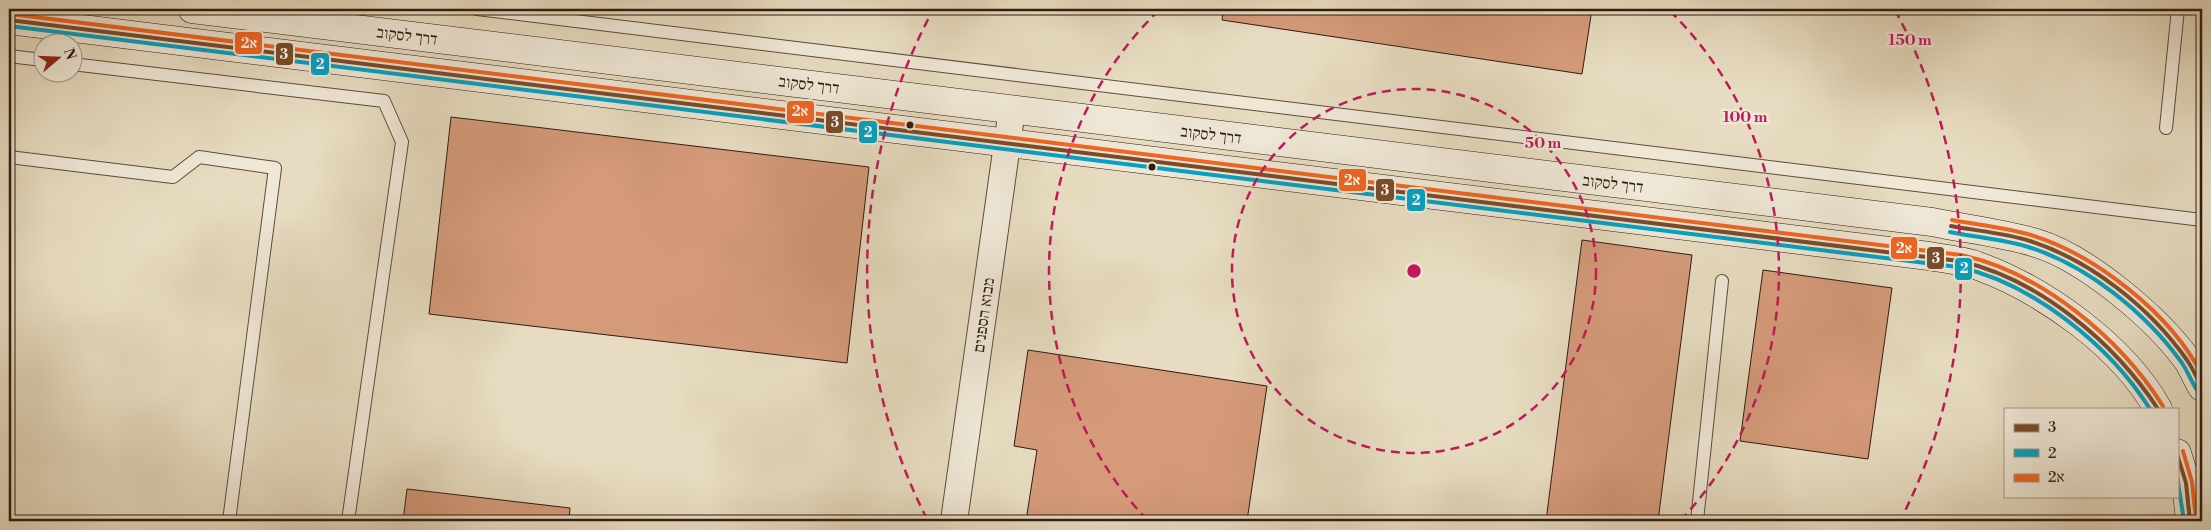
<svg xmlns="http://www.w3.org/2000/svg" width="2211" height="530" font-family="'Libre Bodoni','Frank Ruhl Libre',serif">
  <style>
    .building { fill: #d59a7a; stroke: #301b11 }
    .lines { fill: none; stroke-linecap: round; stroke-linejoin: round }
    .lane-casing { stroke: #5e4b3d; stroke-width: 14 }
    .street-casing { stroke: #5e4b3d; stroke-width: 28 }
    .secondary-casing { stroke: #301b11; stroke-width: 29 }
    .lane { stroke: #efe8d7; stroke-width: 12 }
    .street { stroke: #efe8d7; stroke-width: 26 }
    .secondary { stroke: #efe8d7; stroke-width: 28 }
    .bus-1-casing { stroke: #efe8d7; stroke-width: 8 }
    .bus-2-casing { stroke: #efe8d7; stroke-width: 8 }
    .bus-3-casing { stroke: #efe8d7; stroke-width: 8 }
    .bus-1 { stroke: #7a4b2a; stroke-width: 4 }
    .bus-2 { stroke: #02a2c5; stroke-width: 4 }
    .bus-3 { stroke: #f26522; stroke-width: 4 }
    .ring { fill: none; stroke: #c2185b; stroke-width: 2.5; stroke-dasharray: 9 6 }
    .bus-dot { fill: #301b11; stroke: #efe8d7; stroke-width: 2 }
    .labels { text-anchor: middle; stroke-width: 5; stroke-linejoin: round; paint-order: stroke }
    .street-label { font-size: 16px; fill: #301b11; stroke: #efe8d7 }
    .centre { fill: #c2185b; stroke: #efe8d7; stroke-width: 2.5 }
    .ring-label { font-size: 15px; text-anchor: middle; font-weight: bold; fill: #c2185b; stroke: #efe8d7; stroke-width: 5; stroke-linejoin: round; paint-order: stroke }
    .line-badge { stroke: #efe8d7; stroke-width: 2 }
    .badge-label { font-size: 14px; text-anchor: middle; font-weight: bold; fill: #fff }
  </style>
  <rect width="100%" height="100%" fill="#e7dcc1"/>
  <filter id="stains"><feTurbulence type="fractalNoise" baseFrequency=".004" numOctaves="4"/><feColorMatrix values="0 0 0 0 .2 0 0 0 0 .09 0 0 0 0 .02 0 0 0 .5 -.17"/></filter>
  <radialGradient id="worn" r=".72"><stop offset=".6" stop-color="#630" stop-opacity="0"/><stop offset="1" stop-color="#630" stop-opacity=".3"/></radialGradient>
  <!-- building -->
  <path class="building" d="M1223,9H1592L1582,74L1222,20Z
    M451,117L869,167L847,363L429,314Z
    M1582,240L1692,255L1658,521H1546Z
    M1763,270L1892,288L1868,459L1740,441Z
    M1028,350L1267,386L1247,521H1026L1037,450L1014,446Z
    M407,489L570,508L569,521H403Z"/>
  <g class="lines">
    <!-- lane casing -->
    <g class="lane-casing">
      <path id="lane" d="M477,9L2202,220
        M9,56L42,60
        M72,64L384,101L402,142L348,521
        M2166,128L2178,9
        M9,157L173,177L199,157L275,168L229,521
        M1697,521L1722,281"/>
    </g>
    <!-- street casing -->
    <g class="street-casing">
      <path id="street" d="M954,521L1012,109"/>
    </g>
    <!-- secondary casing -->
    <g class="secondary-casing">
      <path id="secondary" d="M192,9L1932,222C1966,229 2003,233 2036,243C2086,258 2157,318 2188,361C2193,369 2197,379 2202,387
        M9,20L1929,256C1944,259 1962,260 1978,266C2044,290 2123,346 2158,409
        M2177,453L2186,483L2190,521"/>
    </g>
    <!-- lane -->
    <use href="#lane" class="lane"/>
    <!-- street -->
    <use href="#street" class="street"/>
    <!-- secondary -->
    <use href="#secondary" class="secondary"/>
    <!-- bus-1 casing -->
    <g class="bus-1-casing">
      <path id="bus-1" d="M9,20L1959,261C2038,278 2115,343 2158,409
        M1951,226C1977,231 2005,233 2030,241C2092,261 2150,308 2187,360C2193,369 2197,378 2202,387
        M2177,454L2186,483L2190,521"/>
    </g>
    <!-- bus-2 casing -->
    <g class="bus-2-casing">
      <path id="bus-2" d="M9,26L1958,267C2033,283 2110,346 2150,409
        M1950,232C1975,237 2000,239 2025,246C2086,264 2145,312 2182,363C2188,372 2191,381 2197,390
        M2177,476L2184,521"/>
    </g>
    <!-- bus-3 casing -->
    <g class="bus-3-casing">
      <path id="bus-3" d="M10,14L1961,255C2041,272 2120,338 2163,406
        M1952,220C1978,225 2005,227 2031,235C2096,255 2171,314 2202,375
        M2183,451L2192,482L2196,520"/>
    </g>
    <!-- bus-1 -->
    <use href="#bus-1" class="bus-1"/>
    <!-- bus-2 -->
    <use href="#bus-2" class="bus-2"/>
    <!-- bus-3 -->
    <use href="#bus-3" class="bus-3"/>
  </g>
  <!-- distance rings -->
  <g class="ring">
    <circle cx="1414" cy="271" r="182"/>
    <path d="M1147 520A365 365 0 0 1 1158 11M1670 11A365 365 0 0 1 1681 520"/>
    <path d="M927 519A547 547 0 0 1 933 10M1895 10A547 547 0 0 1 1901 519"/>
  </g>
  <!-- markers -->
  <g class="bus-dot">
    <circle cx="910" cy="125" r="4.5"/>
    <circle cx="1152" cy="167" r="4.5"/>
  </g>
  <g class="labels">
    <!-- street labels -->
    <g class="street-label">
      <text transform="translate(407 35) rotate(7)" y="6">דרך לסקוב</text>
      <text transform="translate(809 84) rotate(7)" y="6">דרך לסקוב</text>
      <text transform="translate(1211 134) rotate(7)" y="6">דרך לסקוב</text>
      <text transform="translate(1613 183) rotate(7)" y="6">דרך לסקוב</text>
      <text transform="translate(983 315) rotate(-82)" y="6">מבוא הספנים</text>
    </g>
  </g>
  <circle cx="1414" cy="271" r="8" class="centre"/>
  <g class="ring-label">
    <text x="1910" y="45">150 m</text>
    <text x="1745" y="122">100 m</text>
    <text x="1543" y="148">50 m</text>
  </g>
  <g class="line-badge">
    <rect x="234" y="31" width="29" height="24" rx="5" fill="#f26522"/>
    <rect x="275" y="42" width="19" height="24" rx="5" fill="#7a4b2a"/>
    <rect x="310" y="52" width="20" height="24" rx="5" fill="#02a2c5"/>
    <rect x="786" y="100" width="29" height="24" rx="5" fill="#f26522"/>
    <rect x="825" y="110" width="19" height="24" rx="5" fill="#7a4b2a"/>
    <rect x="858" y="120" width="20" height="24" rx="5" fill="#02a2c5"/>
    <rect x="1338" y="168" width="29" height="24" rx="5" fill="#f26522"/>
    <rect x="1375" y="178" width="20" height="24" rx="5" fill="#7a4b2a"/>
    <rect x="1406" y="188" width="20" height="24" rx="5" fill="#02a2c5"/>
    <rect x="1890" y="236" width="28" height="24" rx="5" fill="#f26522"/>
    <rect x="1926" y="246" width="19" height="24" rx="5" fill="#7a4b2a"/>
    <rect x="1954" y="257" width="19" height="24" rx="5" fill="#02a2c5"/>
  </g>
  <g class="badge-label">
    <text x="249" y="48">2א</text>
    <text x="284" y="59">3</text>
    <text x="320" y="69">2</text>
    <text x="800" y="116">2א</text>
    <text x="835" y="127">3</text>
    <text x="868" y="137">2</text>
    <text x="1352" y="185">2א</text>
    <text x="1385" y="195">3</text>
    <text x="1416" y="205">2</text>
    <text x="1904" y="253">2א</text>
    <text x="1936" y="263">3</text>
    <text x="1964" y="273">2</text>
  </g>
  <!-- margin -->
  <rect width="2211" height="530" fill="none" stroke="#e7dcc1" stroke-width="30"/>
  <rect x="10" y="10" width="2191" height="510" fill="none" stroke="#301b11" stroke-width="2.5"/>
  <rect x="15" y="15" width="2181" height="500" fill="none" stroke="#301b11"/>
  <!-- legend -->
  <rect x="2004" y="408" width="175" height="90" fill="#efe8d7" stroke="#a39688"/>
  <rect x="2014" y="424" width="25" height="8" fill="#7a4b2a" stroke="#a39688"/>
  <text x="2048" y="432" font-size="15" fill="#301b11">3</text>
  <rect x="2014" y="449" width="25" height="8" fill="#02a2c5" stroke="#a39688"/>
  <text x="2048" y="458" font-size="15" fill="#301b11">2</text>
  <rect x="2014" y="474" width="25" height="8" fill="#f26522" stroke="#a39688"/>
  <text x="2048" y="482" font-size="15" fill="#301b11">2א</text>
  <!-- north arrow -->
  <g transform="translate(58 58) rotate(71)"><circle r="24" fill="#efe8d7" stroke="#a39688"/>
  <path d="M0-4L9 19L0 12L-9 19Z" fill="#8f2418"/>
  <text y="-8" font-size="14" font-weight="bold" text-anchor="middle" fill="#301b11">N</text>
  </g>
  <rect width="100%" height="100%" filter="url(#stains)"/>
  <rect width="100%" height="100%" fill="url(#worn)"/>
</svg>
